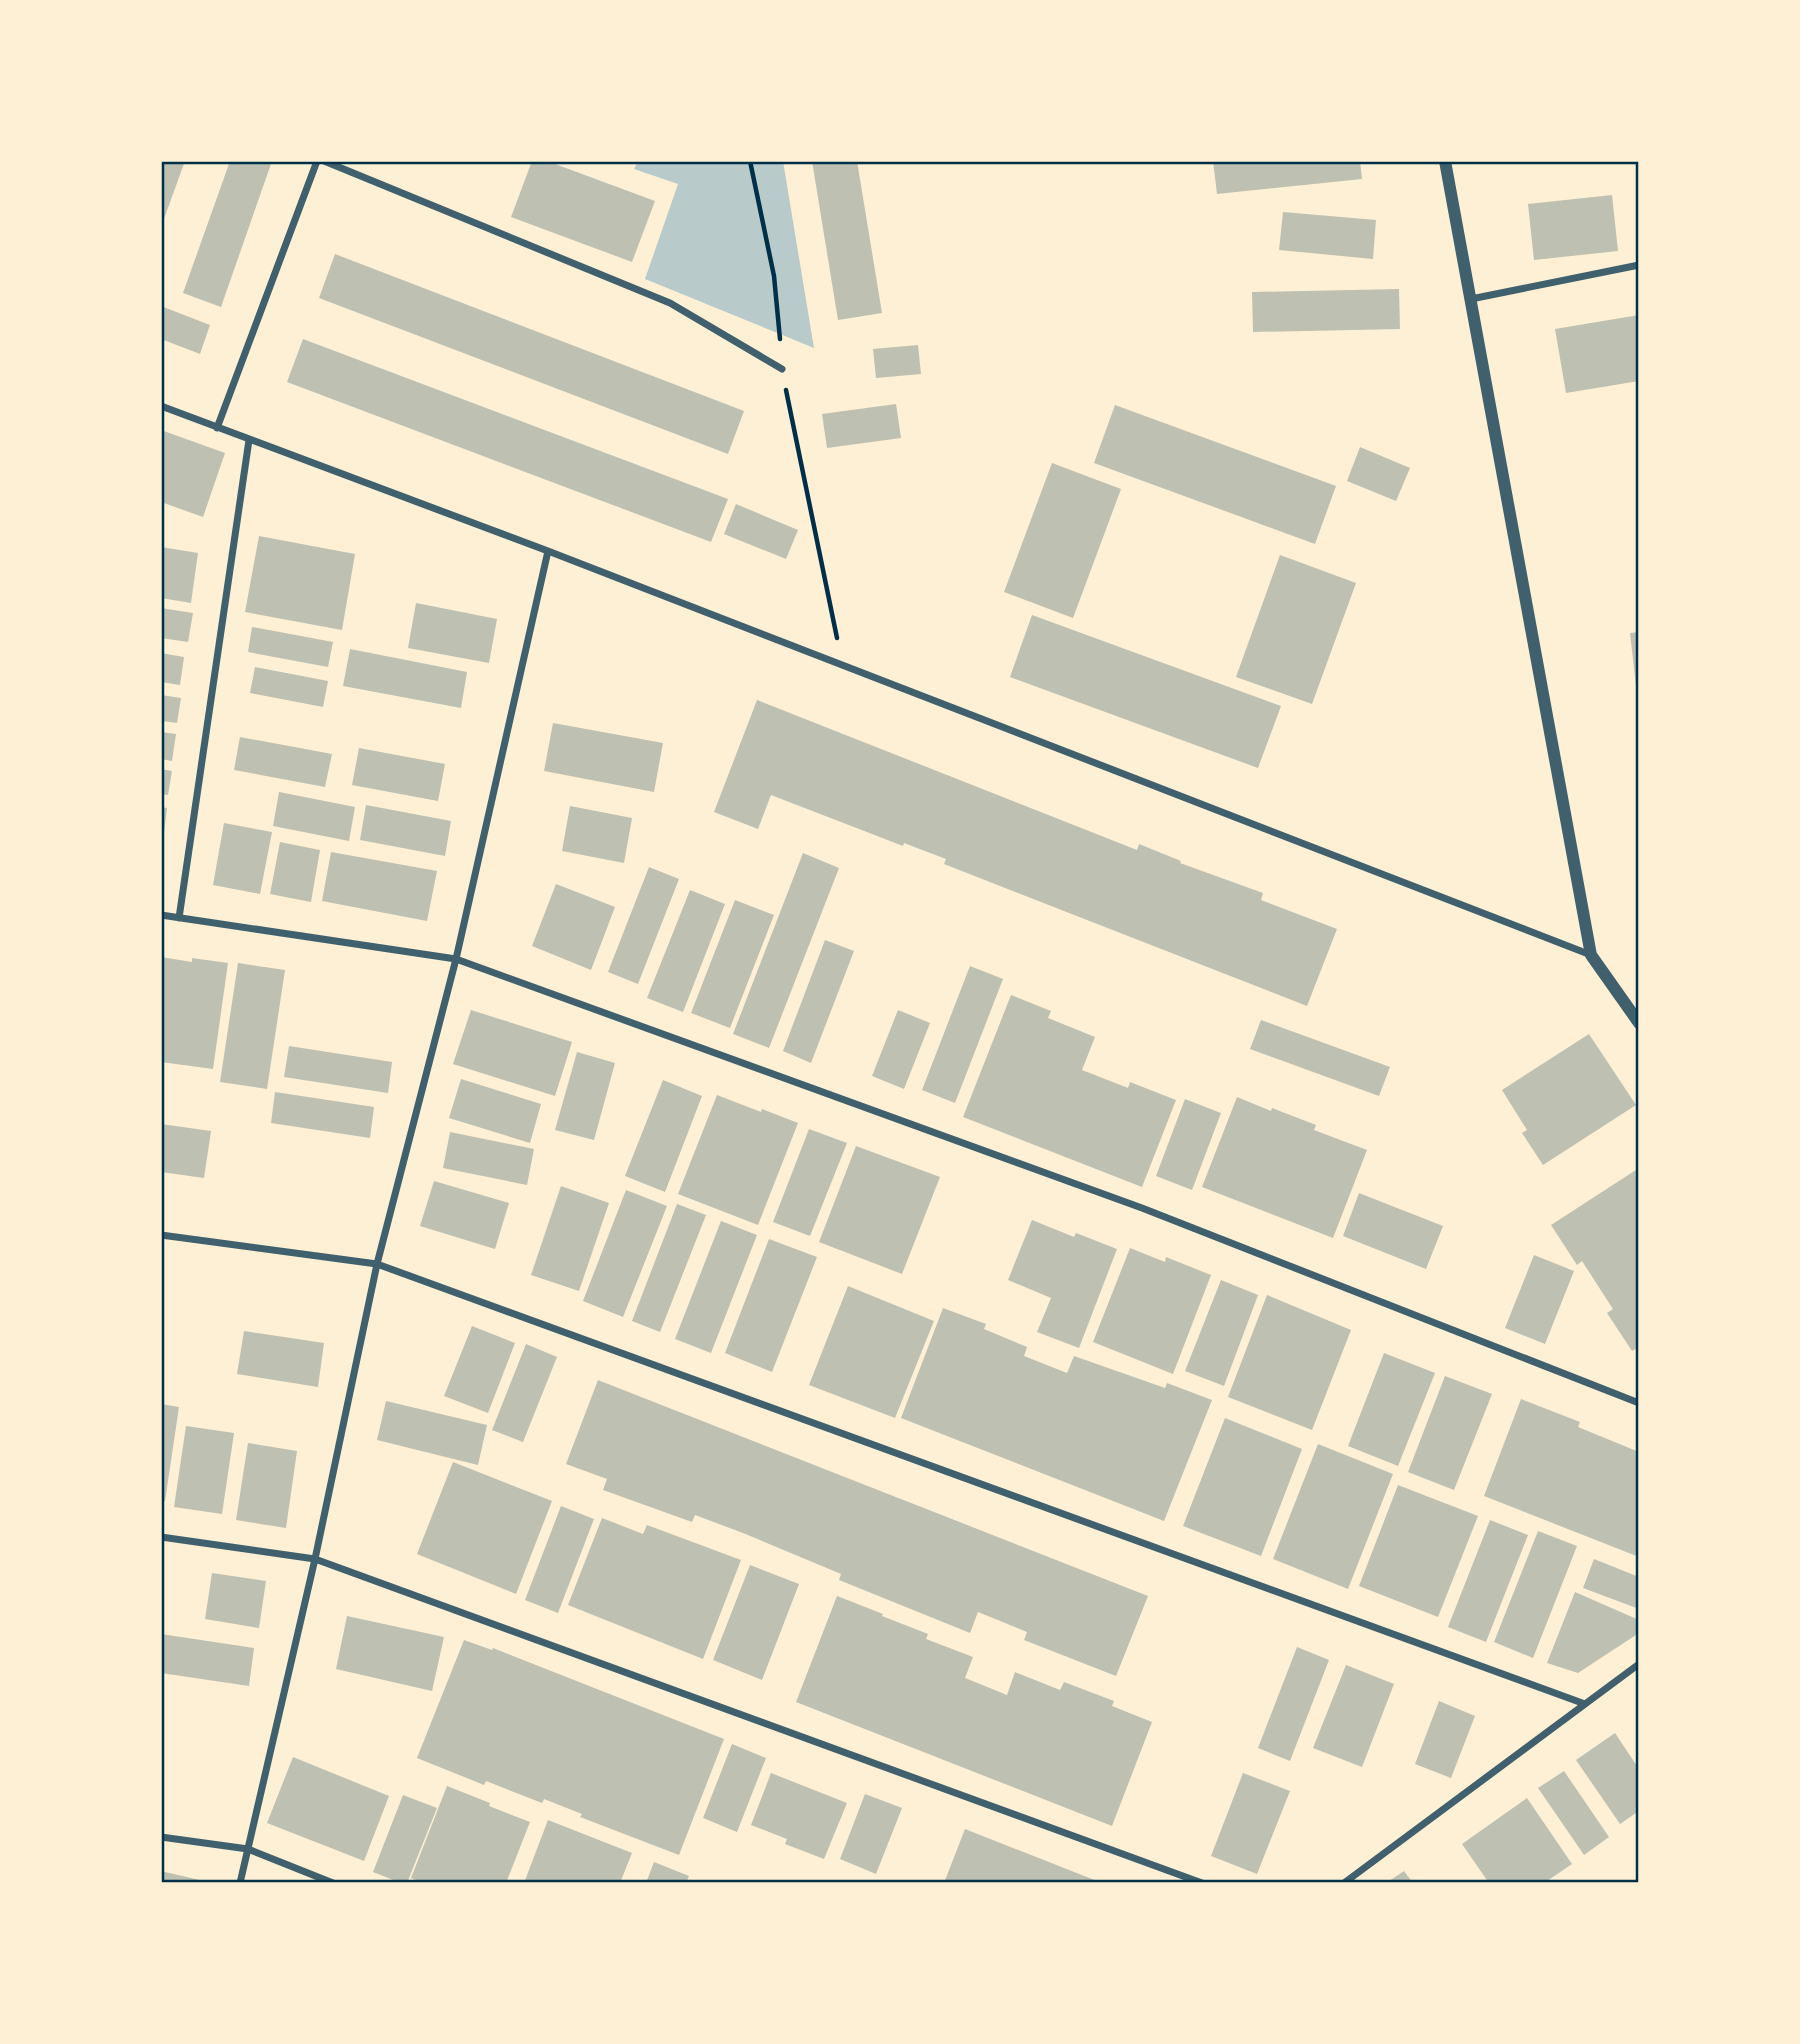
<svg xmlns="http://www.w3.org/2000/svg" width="1800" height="2044" font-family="'Source Sans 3',sans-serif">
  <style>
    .green { fill: #b9caca }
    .building { fill: #bec0b2 }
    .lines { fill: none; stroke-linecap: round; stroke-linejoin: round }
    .path { stroke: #003049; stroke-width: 4.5 }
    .minor { stroke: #3f606c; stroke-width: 7 }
    .tertiary { stroke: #3f606c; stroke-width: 12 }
    .neatline { fill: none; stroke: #003049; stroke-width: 2.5 }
  </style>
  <rect width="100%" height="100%" fill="#fdf0d5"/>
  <!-- green -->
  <path class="green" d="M638,161H783L814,348L645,279L678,184L634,169Z"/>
  <!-- building -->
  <path class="building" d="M161,161H185L161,227Z
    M230,161H272L221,307L183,293Z
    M532,161H547L655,201L632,262L511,217Z
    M812,161H857L882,313L838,320Z
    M1213,161H1360L1362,179L1217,194Z
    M1612,195L1618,251L1534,260L1528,204Z
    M1283,212L1376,220L1373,259L1279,250Z
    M335,254L744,411L728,454L319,298Z
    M1399,289L1400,329L1253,332L1252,292Z
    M161,306L210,325L200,354L161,339Z
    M1639,315V381L1566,393L1555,329Z
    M303,339L728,499L711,542L287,382Z
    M918,345L921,374L876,378L873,349Z
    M896,404L901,438L827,448L822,414Z
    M1115,405L1336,486L1315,544L1094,463Z
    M161,430L225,453L203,517L161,502Z
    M1360,447L1410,468L1396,501L1347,481Z
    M1052,463L1121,489L1073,618L1004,592Z
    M736,504L798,530L786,559L724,534Z
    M259,536L355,554L342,630L245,612Z
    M161,547L198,553L191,603L161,598Z
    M1280,555L1356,583L1312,704L1236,677Z
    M416,603L497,619L489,663L408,648Z
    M161,608L193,613L188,642L161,638Z
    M1032,615L1281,706L1258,768L1010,677Z
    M252,627L333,642L328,667L248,652Z
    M1639,632V695H1637L1630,633Z
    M350,649L467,672L461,708L343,686Z
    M161,653L184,657L180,685L161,682Z
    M255,667L328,681L323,707L250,693Z
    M161,695L181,698L177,723L161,721Z
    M757,700L1137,850L1139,844L1181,861L1180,863L1263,893L1261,900L1337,929L1307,1006L944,864L946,859L904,843L903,846L771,795L758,829L714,812Z
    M553,723L663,743L654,792L544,771Z
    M161,732L176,734L172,761L161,759Z
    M240,737L332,754L325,787L234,770Z
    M359,748L445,764L438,801L352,785Z
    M161,769L172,771L168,795L161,794Z
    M279,792L355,807L349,841L273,826Z
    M366,805L451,821L445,856L360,840Z
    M570,806L632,818L624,863L562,851Z
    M161,807L167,808L163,841H161Z
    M224,823L272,832L260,894L213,885Z
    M280,842L320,850L311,902L270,894Z
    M331,852L437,871L427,921L322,901Z
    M803,853L839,868L769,1048L733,1034Z
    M649,867L679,879L638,984L608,972Z
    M556,884L615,907L591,970L532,946Z
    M690,890L725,904L683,1012L647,998Z
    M735,900L774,915L730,1028L691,1013Z
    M825,940L854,951L811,1063L783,1051Z
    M161,957L192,962V958L228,963L213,1069L161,1062Z
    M238,963L285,970L267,1089L220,1082Z
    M970,966L1003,979L955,1103L922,1090Z
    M1011,995L1051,1011L1048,1018L1095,1037L1082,1070L1128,1088L1130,1082L1176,1100L1142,1187L963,1117Z
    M471,1010L572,1042L555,1096L453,1064Z
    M898,1010L930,1023L904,1089L872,1076Z
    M1261,1020L1390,1067L1379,1096L1250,1049Z
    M1589,1034L1636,1105L1543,1165L1522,1133L1527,1130L1502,1090Z
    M289,1046L392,1062L388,1093L284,1077Z
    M577,1052L615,1063L594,1140L555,1130Z
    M461,1079L541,1104L530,1143L449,1118Z
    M663,1080L702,1096L665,1192L625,1176Z
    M275,1092L374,1107L370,1138L271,1123Z
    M717,1095L761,1112L762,1109L798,1123L758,1225L678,1194Z
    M1237,1097L1271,1111L1272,1108L1316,1125L1314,1130L1367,1150L1333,1238L1202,1187Z
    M1185,1099L1221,1113L1192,1190L1156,1176Z
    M161,1124L211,1131L204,1178L161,1172Z
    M809,1129L847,1143L810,1236L773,1222Z
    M450,1132L534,1149L527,1185L443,1168Z
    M856,1146L940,1177L902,1274L819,1242Z
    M1639,1168V1347L1632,1351L1607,1313L1613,1309L1582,1261L1577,1265L1551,1225Z
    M434,1181L509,1203L495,1249L420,1226Z
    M561,1186L609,1203L579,1291L531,1275Z
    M626,1190L667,1206L623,1317L583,1301Z
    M1359,1193L1443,1226L1426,1269L1343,1236Z
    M677,1204L706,1215L660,1332L632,1321Z
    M1032,1220L1074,1237L1076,1233L1117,1249L1079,1348L1037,1332L1051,1298L1008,1280Z
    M721,1221L757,1235L711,1353L675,1339Z
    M769,1239L817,1257L772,1372L725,1353Z
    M1130,1248L1165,1262L1166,1257L1211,1275L1173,1374L1093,1342Z
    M1534,1255L1574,1271L1545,1344L1505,1328Z
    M1221,1280L1258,1295L1224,1386L1185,1371Z
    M848,1286L934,1321L895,1418L809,1385Z
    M1267,1295L1351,1330L1312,1430L1228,1397Z
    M943,1308L986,1324L984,1329L1027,1347L1024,1356L1067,1373L1074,1356L1165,1388L1167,1383L1212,1400L1164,1521L901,1418Z
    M472,1326L515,1343L488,1413L444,1396Z
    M244,1331L324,1343L318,1387L237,1374Z
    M526,1344L557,1357L523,1442L492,1430Z
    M1384,1353L1435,1373L1398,1466L1348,1446Z
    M1445,1376L1492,1394L1454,1490L1408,1472Z
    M598,1380L1148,1596L1116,1676L1024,1640L1027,1632L978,1612L970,1633L839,1580L841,1574L743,1533L695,1515L692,1522L603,1490L607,1479L566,1464Z
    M1521,1399L1580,1422L1578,1427L1639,1452V1557L1484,1496Z
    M386,1401L487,1425L478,1465L377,1440Z
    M161,1404L179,1407L165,1501H161Z
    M1225,1418L1302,1449L1261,1556L1183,1526Z
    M186,1426L234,1433L222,1514L174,1507Z
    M248,1443L297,1451L286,1528L236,1520Z
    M1318,1444L1393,1474L1348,1589L1273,1559Z
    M453,1462L552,1501L516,1594L417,1554Z
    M1398,1485L1478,1516L1438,1617L1359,1586Z
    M561,1506L594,1519L558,1613L525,1600Z
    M602,1518L643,1534L647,1525L741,1560L703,1659L568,1605Z
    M1490,1520L1528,1535L1486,1642L1448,1627Z
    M1538,1531L1577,1546L1533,1658L1494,1642Z
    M1594,1559L1639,1577V1609L1583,1588Z
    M750,1565L799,1584L762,1680L713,1660Z
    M212,1573L266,1581L259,1628L205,1619Z
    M1575,1592L1639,1620V1633L1578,1673L1547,1663Z
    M837,1596L883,1614L882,1616L928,1634L926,1639L973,1657L965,1678L1007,1695L1015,1672L1060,1690L1064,1682L1114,1701L1112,1706L1152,1722L1112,1826L796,1702Z
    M347,1616L444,1637L432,1691L336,1669Z
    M161,1634L254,1648L249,1686L161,1673Z
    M464,1640L492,1650L493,1648L724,1739L679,1855L580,1817L582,1814L544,1799L542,1803L486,1781L484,1785L417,1758Z
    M1297,1647L1329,1660L1290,1761L1258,1748Z
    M1346,1665L1394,1684L1362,1767L1313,1748Z
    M1439,1701L1475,1716L1451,1778L1415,1764Z
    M1615,1733L1639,1769V1811L1620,1824L1576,1760Z
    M732,1744L766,1758L737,1832L703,1818Z
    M293,1757L389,1796L364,1861L267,1823Z
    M1564,1771L1609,1837L1584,1855L1538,1788Z
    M771,1773L847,1803L824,1859L785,1844L787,1839L751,1825Z
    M1243,1773L1290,1791L1257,1874L1211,1856Z
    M447,1786L490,1803L489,1806L530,1822L506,1883H423L411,1878Z
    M865,1794L902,1808L876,1874L840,1859Z
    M403,1795L437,1808L407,1883H401L373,1872Z
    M1527,1798L1572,1864L1544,1883H1489L1462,1844Z
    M548,1820L632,1853L620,1883H524Z
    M965,1829L1097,1881L1096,1883H944Z
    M654,1862L689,1876L686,1883H646Z
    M161,1871L208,1882V1883H161Z
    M1404,1871L1413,1883H1386Z"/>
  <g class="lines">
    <!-- path -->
    <path class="path" d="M750,161L774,276L780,339
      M786,390L837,638"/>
    <!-- minor -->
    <path class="minor" d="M324,161L670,303L782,369
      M1471,299L1639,265
      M161,406L548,551L1591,955
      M217,428L317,161
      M161,915L456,959L1142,1208L1639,1403
      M179,918L249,440
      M161,1235L377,1264L1585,1704
      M161,1537L315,1559L1202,1883
      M161,1837L248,1849L333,1883
      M240,1883L315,1559L377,1264L456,959L548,551
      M1344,1883L1639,1664"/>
    <!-- tertiary -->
    <path class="tertiary" d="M1445,161L1591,955L1639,1023"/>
  </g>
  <!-- border -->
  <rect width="1800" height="2044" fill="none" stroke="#fdf0d5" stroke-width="326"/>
  <rect x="163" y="163" width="1474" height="1718" class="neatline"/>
</svg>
